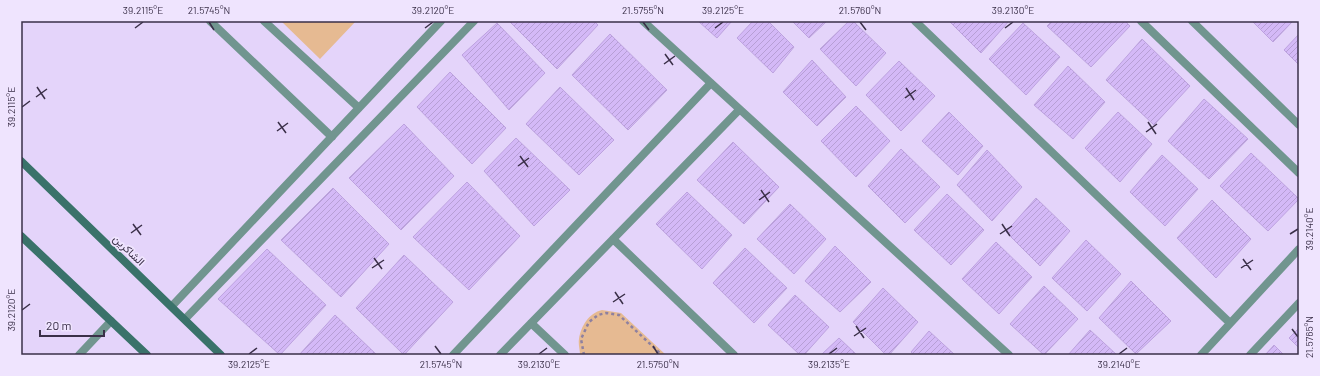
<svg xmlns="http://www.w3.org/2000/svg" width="1320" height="376" font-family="Barlow,Vazirmatn,sans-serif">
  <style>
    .green { fill: #e6ba92 }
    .building { fill: url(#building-hatch); stroke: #bda2df }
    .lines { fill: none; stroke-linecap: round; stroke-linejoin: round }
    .path { stroke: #8e80a0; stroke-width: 2.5; stroke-dasharray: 3 3; stroke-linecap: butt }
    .street { stroke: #71958f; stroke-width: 8 }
    .secondary { stroke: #3a726a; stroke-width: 8 }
    .ticks { fill: none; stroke: #3a2f48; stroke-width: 1.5 }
    .labels { text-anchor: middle; stroke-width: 3.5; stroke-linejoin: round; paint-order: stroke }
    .street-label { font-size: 11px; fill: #3a2f48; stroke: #efe4fe }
    .neatline { fill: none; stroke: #3a2f48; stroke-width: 1.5 }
    .ticks-label { font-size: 10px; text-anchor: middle; fill: #3a2f48 }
  </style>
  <defs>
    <pattern id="building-hatch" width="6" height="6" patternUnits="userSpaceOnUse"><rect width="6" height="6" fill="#d4b9f7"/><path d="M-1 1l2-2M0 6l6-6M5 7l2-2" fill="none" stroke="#b79fd5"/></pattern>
  </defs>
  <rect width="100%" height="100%" fill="#e4d4fa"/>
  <!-- green -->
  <path class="green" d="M281,21H356L320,59Z
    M602,310L621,313L666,355H580C580,350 578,344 579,339C581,326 589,313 602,310Z"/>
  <!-- building -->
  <path class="building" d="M509,21H594L598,25L557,69Z
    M698,21H732L717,38Z
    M753,21H768L794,47L773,73L737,38Z
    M792,21H827L809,38Z
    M849,21H853L886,53L856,86L820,49Z
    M949,21H1009L981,53Z
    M1052,21H1125L1130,26L1091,67L1047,26Z
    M1252,21H1293L1273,42Z
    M497,23L545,73L509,110L462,55Z
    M1023,23L1060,57L1026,95L989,59Z
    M610,34L667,90L628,130L572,75Z
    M1299,34V65L1284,50Z
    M1142,39L1190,86L1154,125L1106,80Z
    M812,60L846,97L817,126L783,92Z
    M899,61L935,96L901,131L866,95Z
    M1068,66L1105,102L1073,139L1034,105Z
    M450,72L506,128L472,164L417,107Z
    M560,87L614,140L579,175L526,124Z
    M1204,99L1248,139L1209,179L1168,141Z
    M856,106L890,141L856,177L821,141Z
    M949,112L983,146L958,175L922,141Z
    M1118,112L1152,144L1120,182L1085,148Z
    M404,124L454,176L401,230L349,178Z
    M516,138L570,190L534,226L484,171Z
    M733,142L779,187L744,224L697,180Z
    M901,149L940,187L905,223L868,186Z
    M987,150L1022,187L992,221L957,185Z
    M1251,153L1299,199L1268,231L1220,186Z
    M1162,155L1198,189L1165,226L1130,192Z
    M467,182L520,236L469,290L413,237Z
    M333,188L389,244L341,297L281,240Z
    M687,192L732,235L702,269L656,224Z
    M947,194L984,230L951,265L914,230Z
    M1036,198L1070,231L1040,266L1006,232Z
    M1212,200L1251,239L1216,278L1177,238Z
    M790,204L826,239L794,274L757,239Z
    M1086,240L1121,274L1087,311L1052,278Z
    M996,242L1032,277L999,314L962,279Z
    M835,246L871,282L840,312L805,281Z
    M745,248L787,288L754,323L713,283Z
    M267,249L326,305L280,355L218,299Z
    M404,255L453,302L404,355L356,308Z
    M1131,281L1171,321L1136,354L1099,318Z
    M1044,286L1078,319L1044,355L1010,324Z
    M883,288L918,322L889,355H886L853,322Z
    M795,295L829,327L804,355H800L768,325Z
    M335,315L377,355H299Z
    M1299,328V348L1289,338Z
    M1090,330L1117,355H1068Z
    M929,331L955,355H914L911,352Z
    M839,338L857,355H821Z
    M1274,345L1284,355H1265Z"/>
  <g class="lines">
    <!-- path -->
    <path class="path" d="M584,355L581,339L589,322L598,315L606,313L619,315L662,355"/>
    <!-- street -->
    <path class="street" d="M210,21L332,137
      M264,21L359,108
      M643,21L1009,355
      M915,21L1230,323
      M1141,21L1299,173
      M1192,21L1299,125
      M613,239L734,355
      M172,306L441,21
      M185,319L474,21
      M531,323L565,355
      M79,355L111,321
      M453,355L711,83
      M500,355L739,110
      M1201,355L1299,249
      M1250,355L1299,303"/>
    <!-- secondary -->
    <path class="secondary" d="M21,161L221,355
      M21,236L147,355"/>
  </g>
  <!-- ticks -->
  <path class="ticks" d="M209,22L214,30M643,22L649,30M860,22L866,30M135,28L143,22M425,28L433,22M715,28L723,22M1005,28L1013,22M665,54L673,65M664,64L675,56M37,87L45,99M906,88L914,100M36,97L47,89M905,98L916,90M22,107L30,101M278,122L286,133M1148,122L1156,134M277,131L288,123M1146,132L1157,124M520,156L528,167M518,166L529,158M761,190L769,202M759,200L770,192M133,224L141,235M1002,224L1010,236M131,233L142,225M1000,234L1012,226M1290,234L1298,229M374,258L382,269M1243,259L1251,270M372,268L384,260M1241,268L1253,260M615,292L623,304M613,302L625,294M22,310L30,304M856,326L864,338M1292,329L1298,337M854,336L866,328M435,346L441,354M653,346L658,354M249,354L257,348M539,354L547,348M829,354L837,348M1119,354L1127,348"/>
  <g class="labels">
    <!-- street labels -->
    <g class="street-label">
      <text transform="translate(129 250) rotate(44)" y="4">الشاكرين</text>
    </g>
  </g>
  <!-- border -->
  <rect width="1320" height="376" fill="none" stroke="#efe4fe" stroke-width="44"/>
  <!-- scale -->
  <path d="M40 330v6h64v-6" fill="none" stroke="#3a2f48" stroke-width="2"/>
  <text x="46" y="330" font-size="12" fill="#3a2f48" stroke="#efe4fe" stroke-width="3" paint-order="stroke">20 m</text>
  <rect x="22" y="22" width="1276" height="332" class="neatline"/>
  <g class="ticks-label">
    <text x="143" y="14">39.2115°E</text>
    <text x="209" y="14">21.5745°N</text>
    <text x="433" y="14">39.2120°E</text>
    <text x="643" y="14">21.5755°N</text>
    <text x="723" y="14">39.2125°E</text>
    <text x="860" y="14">21.5760°N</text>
    <text x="1013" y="14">39.2130°E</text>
    <text transform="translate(11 107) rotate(-90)" y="4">39.2115°E</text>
    <text transform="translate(1309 229) rotate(-90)" y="4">39.2140°E</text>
    <text transform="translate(11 310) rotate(-90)" y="4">39.2120°E</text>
    <text transform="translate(1309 337) rotate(-90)" y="4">21.5765°N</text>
    <text x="249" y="368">39.2125°E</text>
    <text x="441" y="368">21.5745°N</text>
    <text x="539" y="368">39.2130°E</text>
    <text x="658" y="368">21.5750°N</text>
    <text x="829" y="368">39.2135°E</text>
    <text x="1119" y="368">39.2140°E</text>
  </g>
</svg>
